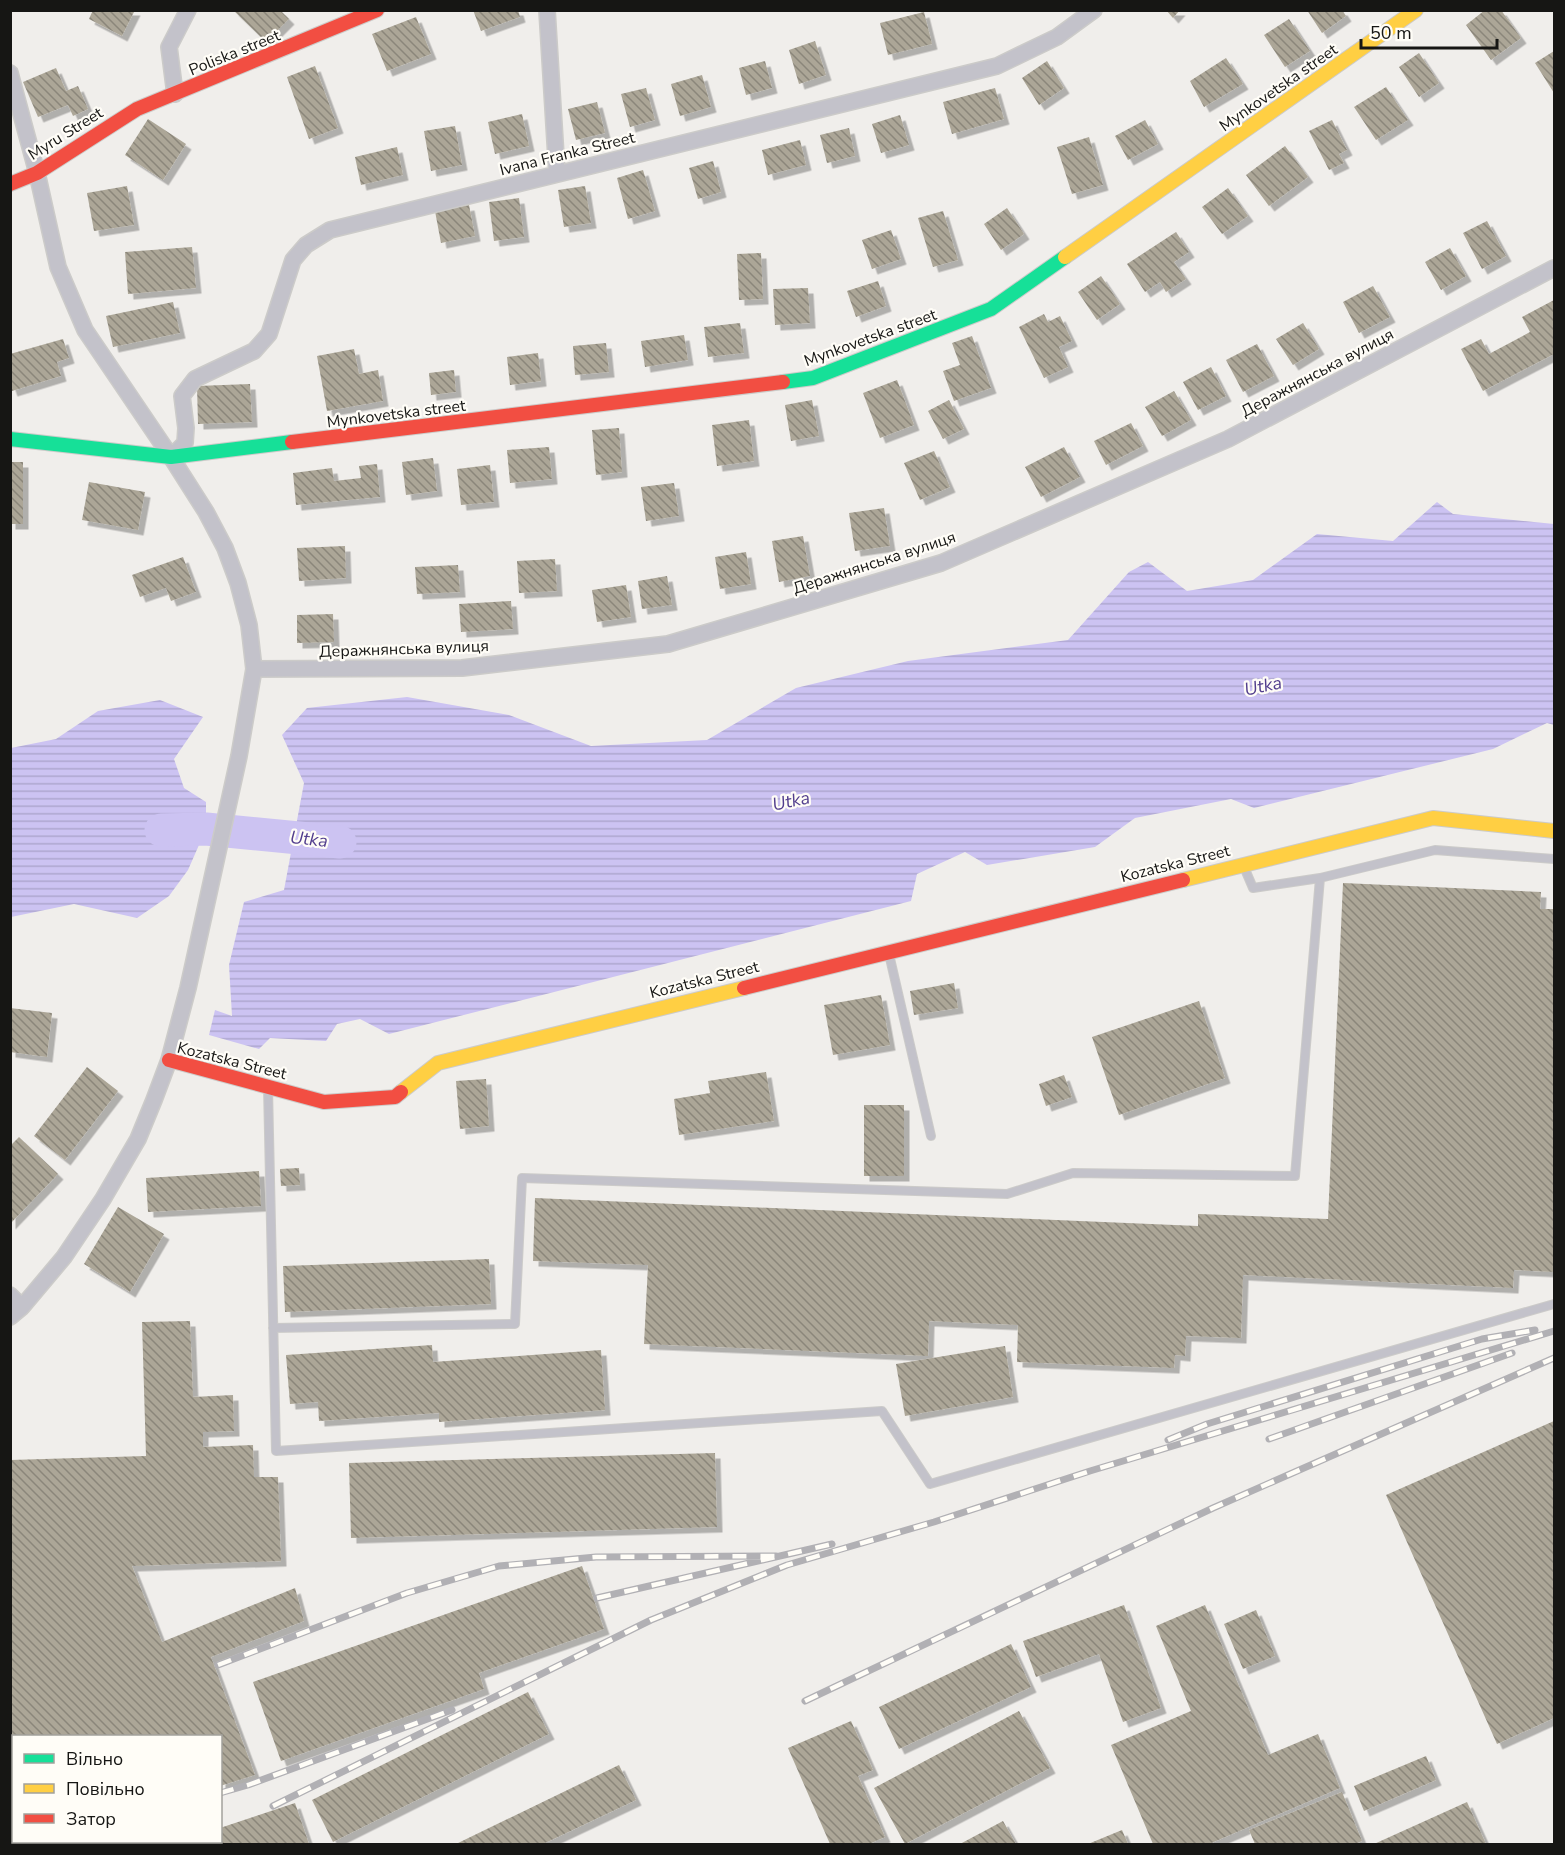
<svg xmlns="http://www.w3.org/2000/svg" width="1565" height="1855" font-family="'Nunito Sans',sans-serif">
  <style>
    .water { fill: url(#water-rules) }
    .lines { fill: none; stroke-linecap: round; stroke-linejoin: round }
    .river { stroke: #ccc3f2; stroke-width: 33 }
    .building { fill: url(#building-back-hatch); filter: url(#shadow) }
    .lane-casing { stroke: #cccbc9; stroke-width: 10 }
    .street-casing { stroke: #cccbc9; stroke-width: 18 }
    .fast-casing { stroke: #cccbc9; stroke-width: 16 }
    .slow-casing { stroke: #cccbc9; stroke-width: 16 }
    .jam-casing { stroke: #cccbc9; stroke-width: 16 }
    .lane { stroke: #c3c2ca; stroke-width: 8 }
    .street { stroke: #c3c2ca; stroke-width: 15 }
    .fast { stroke: #16e098; stroke-width: 14 }
    .slow { stroke: #ffcf43; stroke-width: 14 }
    .jam { stroke: #f24e42; stroke-width: 14 }
    .rail-casing { stroke: #b1b0b4; stroke-width: 7 }
    .rail { stroke: #fffdf7; stroke-width: 4.5; stroke-dasharray: 14; stroke-linecap: butt }
    .labels { text-anchor: middle; stroke-width: 4.5; stroke-linejoin: round; paint-order: stroke }
    .street-label { font-size: 16px; fill: #161614; stroke: #fffdf7 }
    .water-label { font-size: 18px; font-style: italic; fill: #523e8d; stroke: #fffdf7 }
  </style>
  <defs>
    <pattern id="water-rules" width="6" height="5" patternUnits="userSpaceOnUse" patternTransform="scale(1.5)"><rect width="6" height="5" fill="#ccc3f2"/><path d="M0 2.5h6" fill="none" stroke="#aea7cf"/></pattern>
    <pattern id="building-back-hatch" width="6" height="6" patternUnits="userSpaceOnUse" patternTransform="scale(1.5)"><rect width="6" height="6" fill="#aca697"/><path d="M-1 5l2 2M0 0l6 6M5-1l2 2" fill="none" stroke="#8b867a"/></pattern>
    <filter id="shadow"><feDropShadow dx="5.5" dy="5.5" stdDeviation="0" flood-color="#0004"/></filter>
  </defs>
  <rect width="100%" height="100%" fill="#f0eeeb"/>
  <!-- water -->
  <path class="water" d="M1437,502L1453,514L1554,524V725L1547,723L1493,749L1254,808L1231,799L1135,818L1095,847L987,865L965,852L917,874L911,901L389,1034L360,1019L337,1024L326,1041L270,1038L259,1049L209,1035L215,1010L232,1016L229,965L244,902L284,890L304,783L282,735L307,708L407,697L509,715L591,746L707,740L796,688L908,661L1068,640L1129,572L1148,562L1187,591L1253,580L1317,534L1393,541Z
    M160,700L203,717L174,759L184,788L206,802V829L188,870L169,896L137,918L74,904L11,917V748L56,739L98,711Z"/>
  <g class="lines">
    <!-- river -->
    <path class="river" d="M161,830L206,829L340,842"/>
  </g>
  <!-- building -->
  <path class="building" d="M93,10H135L122,36L89,19Z
    M233,10H280L289,19L266,42Z
    M473,10H518L520,17L481,31Z
    M1166,10H1180L1173,18Z
    M1307,10H1342L1346,16L1322,33Z
    M1485,10H1501L1521,38L1491,60L1466,25Z
    M924,12L932,44L888,55L880,23Z
    M416,17L431,54L387,71L372,34Z
    M1289,19L1310,51L1285,67L1264,35Z
    M815,41L826,75L799,84L789,50Z
    M1554,51V93L1535,63Z
    M1419,53L1439,83L1419,97L1399,67Z
    M1226,58L1243,84L1204,107L1190,81Z
    M765,61L772,88L746,95L739,68Z
    M1047,61L1064,88L1039,105L1022,78Z
    M315,66L338,128L309,139L287,77Z
    M56,68L66,91L78,86L88,109L73,116L68,105L38,117L23,82Z
    M702,75L711,107L680,116L671,84Z
    M1386,87L1408,120L1376,140L1354,107Z
    M646,88L655,120L630,127L621,94Z
    M995,88L1004,119L952,134L943,102Z
    M597,102L605,133L576,140L568,109Z
    M522,114L529,146L495,154L488,122Z
    M900,115L909,145L881,153L872,124Z
    M148,119L186,144L163,180L125,155Z
    M1145,120L1158,144L1128,160L1115,136Z
    M1332,120L1347,150L1339,154L1344,163L1329,170L1309,131Z
    M455,126L462,165L431,171L424,131Z
    M849,128L855,156L827,163L820,135Z
    M1089,137L1103,185L1072,194L1057,147Z
    M800,140L806,165L768,175L762,150Z
    M1285,146L1308,177L1269,206L1246,175Z
    M397,147L403,175L361,185L355,157Z
    M713,161L721,192L698,199L689,168Z
    M643,170L655,211L628,219L617,178Z
    M127,186L134,225L94,231L87,193Z
    M585,186L591,223L564,227L558,190Z
    M1228,188L1248,216L1222,234L1202,207Z
    M519,198L524,237L494,241L489,202Z
    M469,205L475,236L441,243L435,211Z
    M1007,208L1024,234L1001,250L984,224Z
    M943,211L958,260L933,267L918,218Z
    M1487,221L1506,256L1482,269L1463,233Z
    M891,230L901,259L872,269L862,240Z
    M1176,232L1189,252L1174,262L1186,279L1166,292L1160,282L1145,292L1127,264Z
    M192,247L196,288L128,294L125,252Z
    M1450,248L1466,276L1441,290L1425,262Z
    M761,253L763,299L739,300L737,254Z
    M1101,276L1120,304L1097,320L1078,292Z
    M878,281L886,306L856,317L847,291Z
    M1373,286L1390,317L1359,333L1343,302Z
    M808,288L810,323L775,325L773,289Z
    M1554,300V354L1483,391L1461,349L1481,339L1489,354L1530,332L1522,317Z
    M173,302L180,333L113,347L106,316Z
    M1044,314L1048,322L1060,316L1072,341L1059,347L1068,367L1044,378L1019,327Z
    M740,323L744,353L708,357L704,327Z
    M1303,323L1319,349L1293,365L1276,339Z
    M684,335L688,360L645,367L641,341Z
    M972,336L991,388L954,401L943,371L960,365L952,343Z
    M63,339L69,358L57,362L61,376L12,391L10,385V354Z
    M606,343L609,372L575,375L573,346Z
    M1257,344L1274,376L1243,392L1226,360Z
    M354,349L359,374L378,370L383,401L327,411L317,356Z
    M538,353L541,381L510,385L507,357Z
    M1211,367L1226,396L1198,410L1183,382Z
    M454,370L456,392L431,395L429,373Z
    M897,380L914,425L880,438L863,393Z
    M250,384L252,422L198,424L197,386Z
    M1174,391L1191,420L1162,436L1145,407Z
    M812,400L819,436L791,441L785,405Z
    M949,400L964,429L943,439L928,411Z
    M749,420L754,461L717,466L712,425Z
    M1131,423L1143,446L1106,465L1094,441Z
    M619,428L622,472L596,475L592,430Z
    M549,447L552,479L510,483L507,450Z
    M1064,447L1080,477L1041,497L1025,467Z
    M934,451L950,487L920,500L904,463Z
    M433,458L437,491L406,495L402,462Z
    M10,462H23V524H10Z
    M377,464L380,497L296,505L293,473L332,468L334,481L361,478L359,466Z
    M490,465L494,502L461,505L457,469Z
    M89,482L145,492L138,530L82,520Z
    M674,483L679,516L646,521L641,487Z
    M884,508L890,546L855,551L849,513Z
    M803,536L810,576L779,582L772,541Z
    M345,546L346,578L299,581L297,548Z
    M746,552L751,584L720,589L715,557Z
    M183,557L196,592L171,601L166,588L140,597L132,575Z
    M555,559L557,591L519,593L517,561Z
    M458,565L460,592L417,594L415,567Z
    M667,576L672,605L642,609L638,581Z
    M626,585L631,617L597,622L592,590Z
    M511,601L513,629L461,632L459,604Z
    M333,614L334,642L297,643V615Z
    M1343,883L1541,892L1540,909H1554V1272L1514,1270L1513,1288L1243,1275L1241,1338L1186,1336L1185,1356L1175,1355L1174,1368L1017,1362L1018,1325L929,1321L928,1356L644,1344L648,1265L533,1261L535,1198L1198,1226V1214L1328,1219Z
    M954,983L958,1008L914,1015L910,991Z
    M881,995L890,1045L833,1055L824,1005Z
    M1199,1001L1225,1078L1119,1115L1092,1037Z
    M10,1008L52,1013L47,1057L10,1052Z
    M87,1067L118,1091L65,1160L34,1136Z
    M766,1072L774,1121L679,1135L674,1099L710,1093L708,1081Z
    M1064,1075L1072,1097L1046,1106L1039,1084Z
    M486,1079L489,1126L460,1129L456,1081Z
    M864,1105H904V1176H864Z
    M19,1137L58,1174L10,1224V1146Z
    M299,1168L300,1185L281,1186L280,1169Z
    M259,1171L261,1206L148,1212L146,1178Z
    M118,1207L164,1234L130,1292L84,1264Z
    M489,1259L491,1304L285,1312L283,1266Z
    M190,1321L193,1397L233,1395L234,1431L203,1432V1447L253,1445L254,1477H278L281,1561L132,1566L162,1642L295,1588L304,1621L211,1657L255,1775L220,1786V1736H14V1842H84V1844H10V1460L146,1456L142,1322Z
    M432,1345L433,1362L601,1350L605,1410L439,1422V1413L319,1421L318,1402L290,1404L286,1355Z
    M1005,1346L1013,1397L905,1416L896,1364Z
    M1554,1421V1718L1497,1744L1386,1495Z
    M715,1453L717,1527L351,1538L349,1463Z
    M582,1566L604,1629L479,1673L484,1689L281,1761L253,1682Z
    M1124,1605L1161,1708L1123,1722L1099,1654L1036,1677L1023,1641Z
    M1205,1605L1268,1755L1318,1734L1340,1788L1209,1844H1153L1111,1745L1191,1711L1156,1626Z
    M1256,1610L1275,1656L1243,1669L1224,1624Z
    M1011,1644L1031,1687L899,1749L879,1707Z
    M528,1692L549,1734L333,1842L312,1800Z
    M1019,1711L1050,1768L905,1844L874,1788Z
    M851,1721L873,1770L858,1776L885,1837L869,1844H830L788,1748Z
    M1426,1756L1436,1780L1364,1811L1354,1786Z
    M619,1765L636,1800L543,1844H456Z
    M1342,1792L1362,1841L1355,1844H1255L1249,1830Z
    M1467,1802L1486,1844H1374Z
    M295,1803L309,1844H173L181,1842H220V1828Z
    M1003,1821L1016,1844H960Z
    M1122,1830L1128,1844H1088Z"/>
  <g class="lines">
    <!-- lane casing -->
    <g class="lane-casing">
      <path id="lane" d="M1244,867L1253,888L1320,878L1435,850L1554,859
        M889,954L931,1136
        M268,1088L276,1451L882,1411L930,1484L1554,1304
        M273,1328L515,1324L522,1178L1007,1194L1073,1173L1295,1176L1320,878"/>
    </g>
    <!-- street casing -->
    <g class="street-casing">
      <path id="street" d="M547,10L557,174
        M10,73L37,173L58,267L85,330L171,457L206,512L225,548L238,583L249,625L254,669L239,756L188,988L169,1060L154,1100L138,1139L103,1199L64,1257L22,1307L10,1317
        M175,94L169,47L188,10
        M171,457L185,443L186,428L182,396L195,379L254,351L269,334L293,260L306,245L330,230L997,66L1057,37L1094,10
        M254,669L462,668L668,644L941,563L1228,439L1554,268
        M10,1295L22,1307"/>
    </g>
    <!-- fast casing -->
    <g class="fast-casing">
      <path id="fast" d="M783,382L813,378L991,309L1065,257
        M10,439L171,457L292,442"/>
    </g>
    <!-- slow casing -->
    <g class="slow-casing">
      <path id="slow" d="M1065,257L1416,10
        M1183,880L1433,818L1554,831
        M401,1092L438,1063L744,988"/>
    </g>
    <!-- jam casing -->
    <g class="jam-casing">
      <path id="jam" d="M10,184L37,173L137,109L377,10
        M292,442L783,382
        M744,988L1183,880
        M169,1060L324,1102L395,1097L401,1092"/>
    </g>
    <!-- lane -->
    <use href="#lane" class="lane"/>
    <!-- street -->
    <use href="#street" class="street"/>
    <!-- fast -->
    <use href="#fast" class="fast"/>
    <!-- slow -->
    <use href="#slow" class="slow"/>
    <!-- jam -->
    <use href="#jam" class="jam"/>
    <!-- rail casing -->
    <g class="rail-casing">
      <path id="rail" d="M1269,1439L1512,1353
        M1168,1440L1207,1424L1482,1339L1535,1330
        M597,1598L832,1544
        M218,1665L407,1593L499,1566L596,1557L776,1556
        M805,1701L1213,1508L1554,1358
        M220,1793L248,1785L452,1710
        M273,1806L651,1620L787,1565L934,1522L1090,1471L1554,1331"/>
    </g>
    <!-- rail -->
    <use href="#rail" class="rail"/>
  </g>
  <g class="labels">
    <!-- street labels -->
    <g class="street-label">
      <text transform="translate(234 52) rotate(-22)" y="6">Poliska street</text>
      <text transform="translate(1278 87) rotate(-35)" y="6">Mynkovetska street</text>
      <text transform="translate(65 133) rotate(-32)" y="6">Myru Street</text>
      <text transform="translate(567 153) rotate(-14)" y="6">Ivana Franka Street</text>
      <text transform="translate(870 337) rotate(-20)" y="6">Mynkovetska street</text>
      <text transform="translate(1317 372) rotate(-28)" y="6">Деражнянська вулиця</text>
      <text transform="translate(396 413) rotate(-7)" y="6">Mynkovetska street</text>
      <text transform="translate(874 562) rotate(-18)" y="6">Деражнянська вулиця</text>
      <text transform="translate(404 648) rotate(-2)" y="6">Деражнянська вулиця</text>
      <text transform="translate(1175 863) rotate(-14)" y="6">Kozatska Street</text>
      <text transform="translate(704 979) rotate(-14)" y="6">Kozatska Street</text>
      <text transform="translate(232 1060) rotate(14)" y="6">Kozatska Street</text>
    </g>
    <!-- water labels -->
    <g class="water-label">
      <text transform="translate(1263 686) rotate(-12)" y="6">Utka</text>
      <text transform="translate(791 801) rotate(-12)" y="6">Utka</text>
      <text transform="translate(309 839) rotate(6)" y="6">Utka</text>
    </g>
  </g>
  <!-- border -->
  <rect width="1565" height="1855" fill="none" stroke="#161614" stroke-width="24"/>
  <!-- legend -->
  <rect x="12" y="1735" width="210" height="108" fill="#fffdf7" stroke="#a2a19c" stroke-width="1.5"/>
  <rect x="24" y="1754" width="30" height="9" fill="#16e098" stroke="#a2a19c" stroke-width="1.5"/>
  <text x="66" y="1765" font-size="18" fill="#161614">Вільно</text>
  <rect x="24" y="1784" width="30" height="9" fill="#ffcf43" stroke="#a2a19c" stroke-width="1.5"/>
  <text x="66" y="1795" font-size="18" fill="#161614">Повільно</text>
  <rect x="24" y="1814" width="30" height="9" fill="#f24e42" stroke="#a2a19c" stroke-width="1.5"/>
  <text x="66" y="1825" font-size="18" fill="#161614">Затор</text>
  <!-- scale -->
  <path d="M1361 39v9h136v-9" fill="none" stroke="#161614" stroke-width="3"/>
  <text x="1370" y="39" font-size="18" fill="#161614" stroke="#fffdf7" stroke-width="4.5" paint-order="stroke">50 m</text>
</svg>
